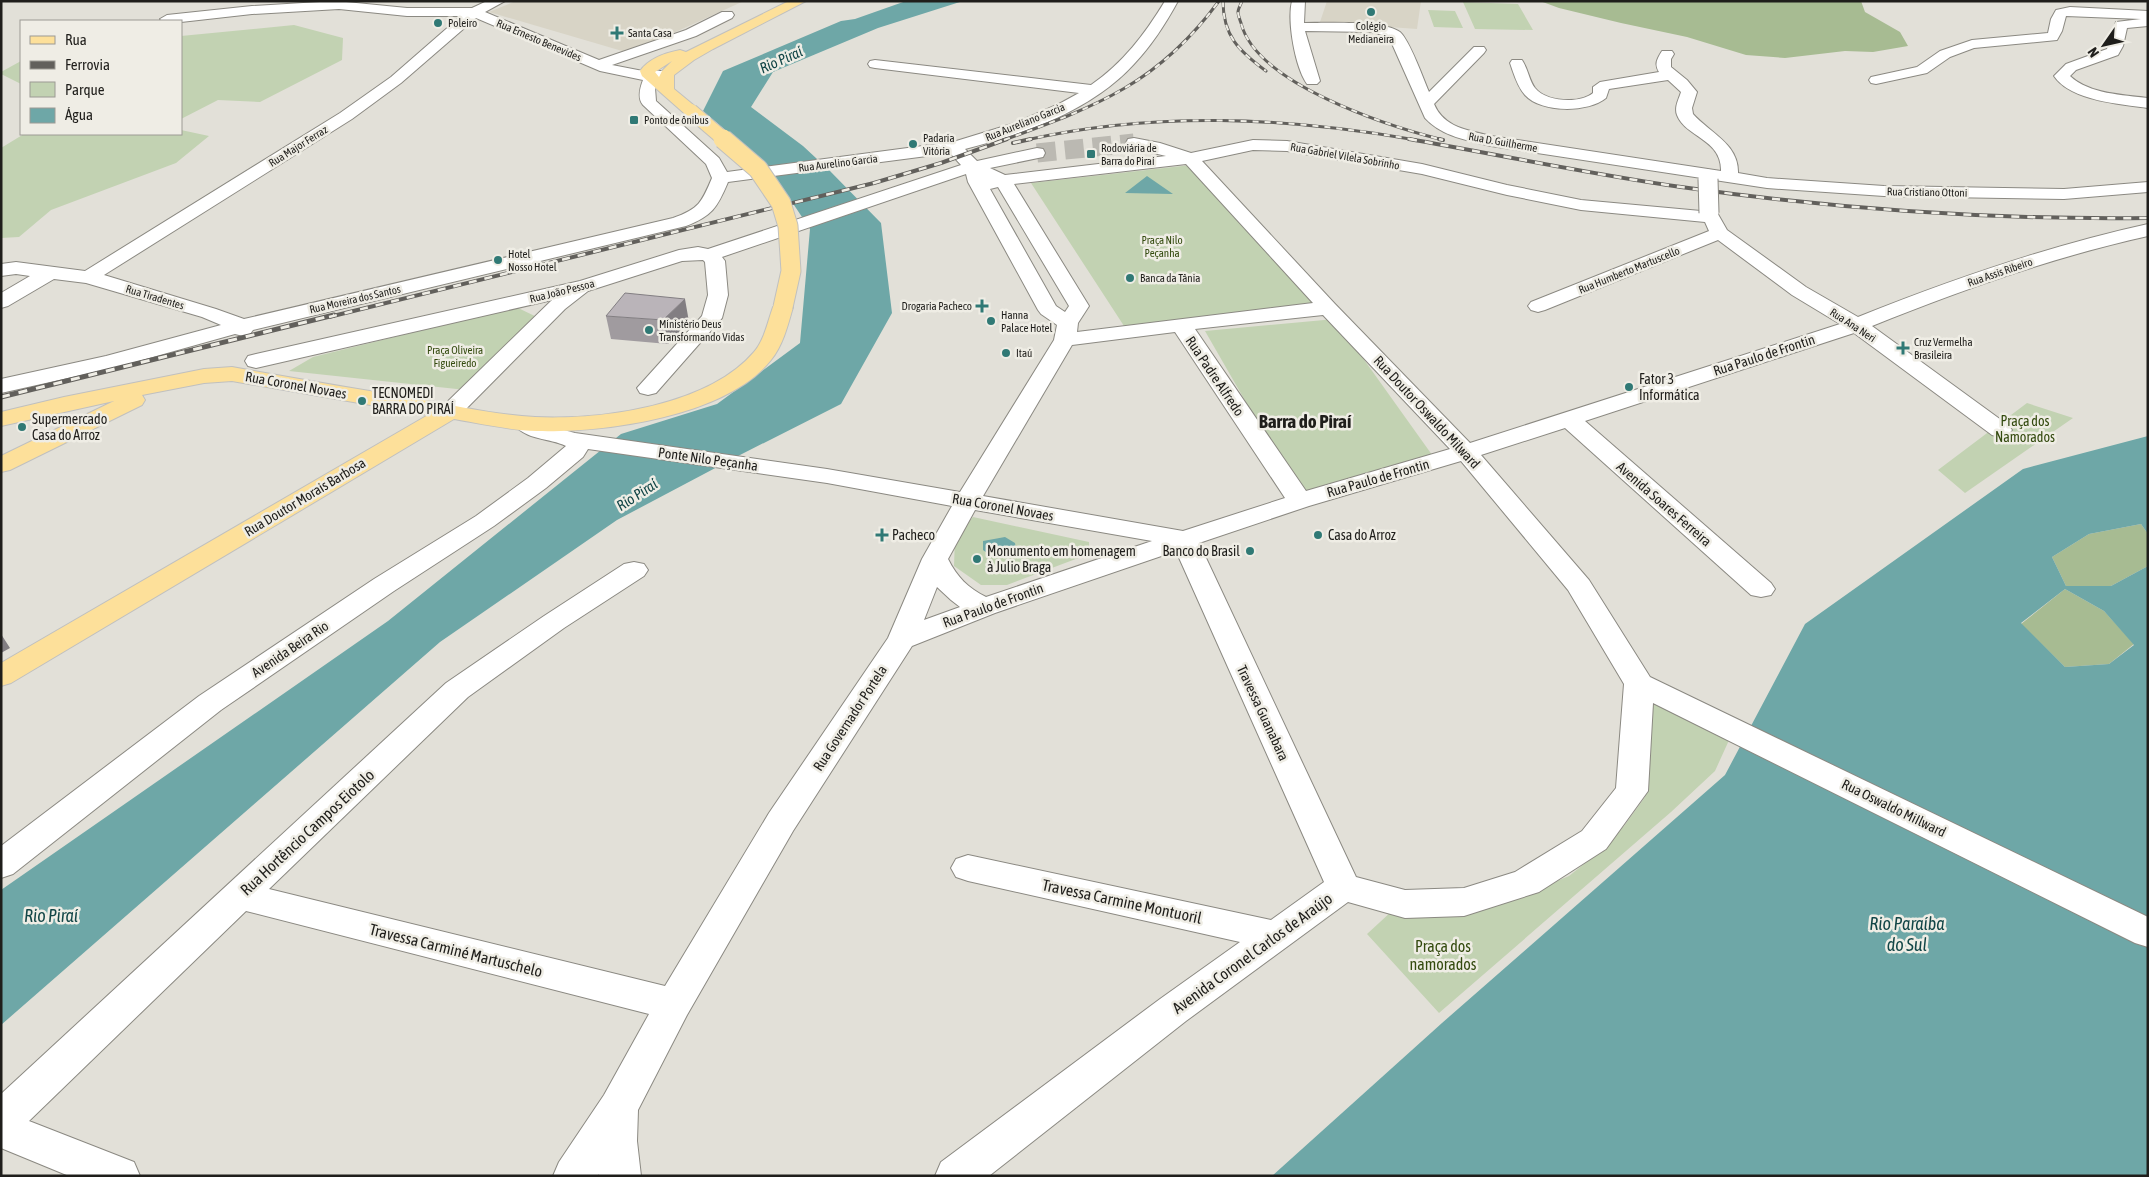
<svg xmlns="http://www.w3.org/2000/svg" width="2149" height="1177" font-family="'Asap Condensed',sans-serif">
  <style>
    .built { fill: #d8d4c6 }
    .green { fill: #c2d2b2 }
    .forest { fill: #a7bb92 }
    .water { fill: #6ea7a7; fill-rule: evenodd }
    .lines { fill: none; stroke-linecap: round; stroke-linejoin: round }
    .minor-tunnel { stroke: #bbb9b2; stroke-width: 19; stroke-dasharray: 19 9; stroke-linecap: butt }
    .minor-casing { stroke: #8b8982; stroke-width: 2 }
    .major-casing { stroke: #c0c0bf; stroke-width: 2 }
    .minor { fill: #fff; fill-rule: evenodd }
    .major { fill: #fde09a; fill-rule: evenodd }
    .rail-far2-casing { stroke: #62605c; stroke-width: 3 }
    .rail-far1-casing { stroke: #62605c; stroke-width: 4 }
    .rail-casing { stroke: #62605c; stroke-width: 5 }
    .rail-far2 { stroke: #efede5; stroke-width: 2; stroke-dasharray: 6; stroke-linecap: butt }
    .rail-far1 { stroke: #efede5; stroke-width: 2.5; stroke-dasharray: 8; stroke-linecap: butt }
    .rail { stroke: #efede5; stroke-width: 3; stroke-dasharray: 9; stroke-linecap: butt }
    .minor-bridge-casing { stroke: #8b8982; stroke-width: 21; stroke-linecap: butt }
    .major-bridge-far1-casing { stroke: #c0c0bf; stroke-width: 16; stroke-linecap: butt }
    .major-bridge-casing { stroke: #c0c0bf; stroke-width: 21; stroke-linecap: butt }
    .minor-bridge { stroke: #fff; stroke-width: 19 }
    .major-bridge-far1 { stroke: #fde09a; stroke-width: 14 }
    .major-bridge { stroke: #fde09a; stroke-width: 19 }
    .wall { fill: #a09b9f }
    .shaded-wall { fill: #827e82 }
    .building { fill: #bab4b9; stroke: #827e82 }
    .poi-dot { fill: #307975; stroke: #efede5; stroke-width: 2 }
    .labels { text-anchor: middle; stroke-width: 5; stroke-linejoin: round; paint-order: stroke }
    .far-poi-label { font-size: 11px; fill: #1f1e1b; stroke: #efede5; text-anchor: start }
    .far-street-label { font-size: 11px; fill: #1f1e1b; stroke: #efede5 }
    .far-park-label { font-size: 11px; fill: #334a0e; stroke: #efede5 }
    .street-label { font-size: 14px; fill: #1f1e1b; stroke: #efede5 }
    .poi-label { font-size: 14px; fill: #1f1e1b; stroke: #efede5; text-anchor: start }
    .park-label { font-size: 14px; fill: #334a0e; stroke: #efede5 }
    .water-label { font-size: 15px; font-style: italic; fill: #124647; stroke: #efede5 }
    .near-street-label { font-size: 16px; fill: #1f1e1b; stroke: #efede5 }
    .near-park-label { font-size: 16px; fill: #334a0e; stroke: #efede5 }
    .near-water-label { font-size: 18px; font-style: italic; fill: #124647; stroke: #efede5 }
    .district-label { font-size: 19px; font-weight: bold; fill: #1f1e1b; stroke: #efede5 }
  </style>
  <rect width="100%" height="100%" fill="#e2e0d8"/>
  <!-- built -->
  <path class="built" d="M516,1H744L629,53L489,12Z
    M1327,1H1421L1417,29L1320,22Z"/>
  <!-- green -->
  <path class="green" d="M1463,2L1518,4L1533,30L1475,29Z
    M1428,10L1455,11L1463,28L1434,27Z
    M294,25L343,38L342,60L260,102L218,100L181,119V36Z
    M21,61V84L1,74V72Z
    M181,130L209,136L176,163L51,210L19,237L1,238V148L24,134H181Z
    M1191,165L1319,307L1124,326L1031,183Z
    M516,307L541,319L466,390L289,371L313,357Z
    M1335,319L1435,459L1301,498L1205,331Z
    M2027,403L2073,418L1965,493L1938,470Z
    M973,517L1089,542V554L1007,585H981L954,566L955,538Z
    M1653,703L1730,738L1715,771L1671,812L1439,1013L1367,934L1392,911L1508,901L1569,876L1594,856L1624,826L1645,797L1647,731Z"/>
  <!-- forest -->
  <path class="forest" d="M1540,1H1861L1865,12L1900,32L1908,46L1873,52L1845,51L1785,58L1746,55L1687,37L1621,23L1559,8Z
    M2141,524L2148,534V566L2111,586H2066L2052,557L2089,534Z
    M2065,589L2104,611L2134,644L2109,664L2065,667L2021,624Z"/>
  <!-- water -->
  <path class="water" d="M906,1H963L878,28L773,72L751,107L803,146L830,171L881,223L892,313L841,404L738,456L617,520L440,642L1,1025V890L388,621L621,434L717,404L800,343L810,229L774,175L758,158L703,111L723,71L841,21L855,19Z
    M1147,176L1173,194L1125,193Z
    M2148,436V534L2141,524L2089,534L2052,557L2066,586H2111L2148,566V1176H1272L1442,1023L1725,775L1805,624L2023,469ZM2065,589L2104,611L2134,645L2109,664L2065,667L2021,623Z
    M1005,537L1015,543L1016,550C1005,558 993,559 983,550V541Z"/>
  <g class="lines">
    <!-- minor-tunnel -->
    <path class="minor-tunnel" d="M1037,153L1134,143"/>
    <!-- minor casing -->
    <g class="minor-casing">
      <path id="minor" d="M336,1L407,8H472L487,1H505L485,12L599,60L686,30L722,12H732L734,15L732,18L696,36L612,65L643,71H672L674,74L672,77L658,80L655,88L656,101L719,158L727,172L953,142L1015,123L1059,104L1079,93L875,68L870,67L868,64L870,61L875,60L1091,85C1123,63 1145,34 1165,1H1178C1166,23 1152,45 1134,64C1091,111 1026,133 965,149L977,161L1037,148L1043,149L1045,153L1043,157L990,168L1005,175L1166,156L1128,147L1126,143L1128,139L1134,138L1160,143L1191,153L1253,140L1287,141L1422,164L1507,185L1581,200L1701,211L1709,208L1715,209L1727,230L1806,287L1858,317C1953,279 2048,246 2148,224V236C2053,257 1962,290 1872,326L2008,425L2012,430L2008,435L2000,437L1992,435L1854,333L1585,421L1771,583L1775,589L1771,595L1761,597L1751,595L1565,428L1481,455L1589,580L1650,677L2148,917V947L2135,943L1653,703L1648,791L1606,849L1539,892L1464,916L1405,918L1348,902L1186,1021L989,1176H935L941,1162L1160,999L1240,942L968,881L956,877L951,868L956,859L968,855L1271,920L1324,882L1176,551L995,613L912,646L793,831L687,1015L638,1110L637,1141L641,1176H599V1174L598,1176H553L559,1162L604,1095L649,1014L246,911L29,1121L134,1162L140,1176H69L1,1148V1094L446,683L544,616L624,564L634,562L644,564L648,570L644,576L564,628L468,697L269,889L665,986L769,813L888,638L922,559L952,506L827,483L588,449L583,457L546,488L494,526L394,591L221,710L13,874L1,878V846L199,696L374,579L476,516L528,478L566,446C550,438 525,440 514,424L518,419L526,417L548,426L575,433L827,469L960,492L1054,340L1057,325L1041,314L1038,310L968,182L966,174L722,257L725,261L728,295L722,318L656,393L648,395L640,393L637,388L702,316L708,295L705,262L703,260L682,261L588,291L565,309L458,417L450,419L442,417L438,412L442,407L552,300L256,368L248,366L245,361L248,356L256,354L580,281L679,250L698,247L708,249L961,165L950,153L728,182C717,208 712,216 686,226L253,330L250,334L243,336L235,334L117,367L1,393V379L106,356L221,325L202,317L86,283L54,279L8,306L1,308V293L30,276L16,274L1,276V264L16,262L85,271L340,113L391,77L461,16H407L339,9L252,14L181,22L162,21L160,19L167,15L252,6ZM476,18L600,71L643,80C640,88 637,98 643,105L706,164L712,178C702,202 699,209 673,218L244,319L216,309L104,275L352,119L401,83ZM1253,150L1287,151L1422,174L1507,195L1581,210L1705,222L1709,231L1531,302L1528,306L1531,310L1538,312L1545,310L1718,240L1792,295L1840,324L1470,443L1335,304L1202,161ZM1186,164L1313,303L1077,332L1078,323L1089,306L1014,184ZM998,187L1069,306L1065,312L1056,306L990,189ZM1323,315L1450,449L1306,491L1195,329ZM1175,332L1285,498L1183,531L983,496L1072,345ZM1461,461L1568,590L1624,684L1616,788L1582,831L1515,872L1464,888L1405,890L1356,877L1199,543L1309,506ZM975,510L1152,541L986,597C968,588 957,577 948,559ZM937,587L951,600L960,607L924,620Z
        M1292,1H1305L1304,23C1324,23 1385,20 1400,32C1410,41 1423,78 1429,92L1474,47H1484L1486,50L1484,53L1434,104C1444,128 1468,130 1491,136L1721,171C1722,139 1685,137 1677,115C1674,107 1679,99 1681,92L1668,80L1609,89L1606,98C1588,113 1541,113 1525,95C1517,86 1514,74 1510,63L1512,60H1522C1528,69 1529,80 1535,88C1546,102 1580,104 1593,93V87L1600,82L1659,72C1654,64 1657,59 1662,51H1672L1674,54L1671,59V67L1687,80L1697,92L1692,108L1693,114C1710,133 1739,144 1738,173L1767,178L1884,186L2064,189L2148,182V192L2064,199L1884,196L1767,188L1491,146C1467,140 1443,137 1425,118L1389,37L1372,32L1305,31L1320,81L1317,84H1307C1295,67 1287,21 1292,1Z
        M2070,7L2148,11V26L2127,28L2123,46L2118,55L2076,70L2070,76C2089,94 2123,95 2148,98V108C2120,104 2071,101 2054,76L2066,64L2107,49L2116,22L2141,19L2066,16L2062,31L2057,40L1974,48L1950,57L1927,73L1876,84L1871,83L1869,80L1871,77L1917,67L1940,51L1972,40L2048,33L2051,19L2056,10Z"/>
    </g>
    <!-- major casing -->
    <g class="major-casing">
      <path id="major" d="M789,1H806L713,49L694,60L674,75V89L697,108L699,111L697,114H685L642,76L640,71C649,58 665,53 680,50L686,52ZM672,61L662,71L659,77L655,72Z
        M783,301L790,303L793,307C788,325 783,345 771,360C727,416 605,433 537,431C509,430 482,424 454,419L11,683L1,686V663L428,415L232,381L204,383L142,395L145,400L142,405L10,470L1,472V456L114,401L1,426V412L64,397L204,369L232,367C294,378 356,389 419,399C457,406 496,415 535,417C602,420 708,406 754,352C764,341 768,321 773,307L776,303Z"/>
    </g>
    <!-- minor -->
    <use href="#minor" class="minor"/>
    <!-- major -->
    <use href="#major" class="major"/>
    <!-- rail-far2 casing -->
    <g class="rail-far2-casing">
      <path id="rail-far2" d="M1223,1C1223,36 1239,51 1266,71
        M1242,1C1241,4 1238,9 1238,12C1238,15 1240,20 1241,23C1256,84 1388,126 1443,140
        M1004,140C1097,106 1158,84 1219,1
        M1026,140C1155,111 1286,117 1416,140"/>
    </g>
    <!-- rail-far1 casing -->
    <g class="rail-far1-casing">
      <path id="rail-far1" d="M1409,139C1500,155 1590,174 1681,187C1836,209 1991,220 2148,218
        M1439,139L1443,140
        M1013,143L1031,139
        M329,317L874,183L941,163L1007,139"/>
    </g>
    <!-- rail casing -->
    <g class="rail-casing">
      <path id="rail" d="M1,397L334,315"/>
    </g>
    <!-- rail-far2 -->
    <use href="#rail-far2" class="rail-far2"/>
    <!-- rail-far1 -->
    <use href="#rail-far1" class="rail-far1"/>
    <!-- rail -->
    <use href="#rail" class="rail"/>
    <!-- minor-bridge casing -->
    <g class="minor-bridge-casing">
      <path id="minor-bridge" d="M1708,179L1709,213"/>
    </g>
    <!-- major-bridge-far1 casing -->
    <g class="major-bridge-far1-casing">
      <path id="major-bridge-far1" d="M691,111L725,140"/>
    </g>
    <!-- major-bridge casing -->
    <g class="major-bridge-casing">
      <path id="major-bridge" d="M723,139L758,169L781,203L788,226L791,271L783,307"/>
    </g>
    <!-- minor-bridge -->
    <use href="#minor-bridge" class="minor-bridge"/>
    <!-- major-bridge-far1 -->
    <use href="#major-bridge-far1" class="major-bridge-far1"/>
    <!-- major-bridge -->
    <use href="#major-bridge" class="major-bridge"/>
  </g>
  <!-- wall -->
  <path class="wall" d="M606,316L689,322L668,344L611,339Z"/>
  <!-- shaded-wall -->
  <path class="shaded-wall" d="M685,299L689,322L668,344L663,320Z
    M1,634L10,648L1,653Z"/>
  <!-- building -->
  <path class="building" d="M625,293L685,299L663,320L606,316Z"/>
  <!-- markers -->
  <g class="poi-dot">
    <circle cx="1371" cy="12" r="5"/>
    <circle cx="438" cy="23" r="5"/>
    <path d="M614.5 25.5h5v5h5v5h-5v5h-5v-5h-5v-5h5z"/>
    <rect x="629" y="115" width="10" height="10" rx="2.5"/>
    <circle cx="913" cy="144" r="5"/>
    <rect x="1086" y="149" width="10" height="10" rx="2.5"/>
    <circle cx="498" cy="260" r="5"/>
    <circle cx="1130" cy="278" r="5"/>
    <path d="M979.5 298.5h5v5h5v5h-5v5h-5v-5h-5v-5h5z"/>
    <circle cx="991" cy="321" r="5"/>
    <circle cx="649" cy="330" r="5"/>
    <path d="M1900.5 340.5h5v5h5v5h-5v5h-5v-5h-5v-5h5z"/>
    <circle cx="1006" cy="353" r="5"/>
    <circle cx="1629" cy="387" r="5"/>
    <circle cx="362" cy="401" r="5"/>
    <circle cx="22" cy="427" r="5"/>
    <path d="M879.5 527.5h5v5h5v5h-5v5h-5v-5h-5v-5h5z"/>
    <circle cx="1318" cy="535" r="5"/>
    <circle cx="1250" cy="551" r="5"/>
    <circle cx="977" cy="559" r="5"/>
  </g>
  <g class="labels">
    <!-- far-poi labels -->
    <g class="far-poi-label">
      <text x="448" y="27">Poleiro</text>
      <text x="1371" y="30" text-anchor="middle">Colégio<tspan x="1371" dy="13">Medianeira</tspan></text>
      <text x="628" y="37">Santa Casa</text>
      <text x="644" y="124">Ponto de ônibus</text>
      <text x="923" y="142">Padaria<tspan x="923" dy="13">Vitória</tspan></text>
      <text x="1101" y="152">Rodoviária de<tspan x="1101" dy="13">Barra do Piraí</tspan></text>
      <text x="508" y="258">Hotel<tspan x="508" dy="13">Nosso Hotel</tspan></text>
      <text x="1140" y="282">Banca da Tânia</text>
      <text x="972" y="310" text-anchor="end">Drogaria Pacheco</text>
      <text x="1001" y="319">Hanna<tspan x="1001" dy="13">Palace Hotel</tspan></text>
      <text x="659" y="328">Ministério Deus<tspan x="659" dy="13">Transformando Vidas</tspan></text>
      <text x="1914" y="346">Cruz Vermelha<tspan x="1914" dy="13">Brasileira</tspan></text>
      <text x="1016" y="357">Itaú</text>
    </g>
    <!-- far-street labels -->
    <g class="far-street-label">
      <text transform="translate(539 40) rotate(23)" y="4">Rua Ernesto Benevides</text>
      <text transform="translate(1025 122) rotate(-22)" y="4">Rua Aureliano Garcia</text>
      <text transform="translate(1503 142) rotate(10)" y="4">Rua D. Guilherme</text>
      <text transform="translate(298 146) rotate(-32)" y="4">Rua Major Ferraz</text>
      <text transform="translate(1345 156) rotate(10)" y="4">Rua Gabriel Vilela Sobrinho</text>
      <text transform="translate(838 163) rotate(-7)" y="4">Rua Aurelino Garcia</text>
      <text transform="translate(1927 192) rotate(1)" y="4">Rua Cristiano Ottoni</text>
      <text transform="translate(1629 270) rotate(-22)" y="4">Rua Humberto Martuscello</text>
      <text transform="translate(2000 272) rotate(-19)" y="4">Rua Assis Ribeiro</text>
      <text transform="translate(562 291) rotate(-14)" y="4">Rua João Pessoa</text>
      <text transform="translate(155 297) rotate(17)" y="4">Rua Tiradentes</text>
      <text transform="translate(355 299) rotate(-13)" y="4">Rua Moreira dos Santos</text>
      <text transform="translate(1853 325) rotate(33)" y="4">Rua Ana Neri</text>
    </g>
    <!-- far-park labels -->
    <g class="far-park-label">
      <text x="1162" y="244">Praça Nilo<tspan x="1162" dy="13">Peçanha</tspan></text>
      <text x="455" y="354">Praça Oliveira<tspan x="455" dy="13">Figueiredo</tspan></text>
    </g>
    <!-- street labels -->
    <g class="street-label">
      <text transform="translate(1764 355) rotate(-18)" y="5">Rua Paulo de Frontin</text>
      <text transform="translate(1215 376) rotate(56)" y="5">Rua Padre Alfredo</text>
      <text transform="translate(296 385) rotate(10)" y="5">Rua Coronel Novaes</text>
      <text transform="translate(1427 412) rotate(47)" y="5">Rua Doutor Oswaldo Milward</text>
      <text transform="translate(708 459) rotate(8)" y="5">Ponte Nilo Peçanha</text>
      <text transform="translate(1378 478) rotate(-16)" y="5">Rua Paulo de Frontin</text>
      <text transform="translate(305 497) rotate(-31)" y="5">Rua Doutor Morais Barbosa</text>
      <text transform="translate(1664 504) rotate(41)" y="5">Avenida Soares Ferreira</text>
      <text transform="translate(1003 507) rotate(10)" y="5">Rua Coronel Novaes</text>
      <text transform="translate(993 605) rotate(-20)" y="5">Rua Paulo de Frontin</text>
      <text transform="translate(290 649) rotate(-34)" y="5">Avenida Beira Rio</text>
      <text transform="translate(1263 713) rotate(65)" y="5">Travessa Guanabara</text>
      <text transform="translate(850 718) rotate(-57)" y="5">Rua Governador Portela</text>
      <text transform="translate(1894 808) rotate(26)" y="5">Rua Oswaldo MiIlward</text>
    </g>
    <!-- poi labels -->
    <g class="poi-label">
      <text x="1639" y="384">Fator 3<tspan x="1639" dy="16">Informática</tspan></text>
      <text x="372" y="398">TECNOMEDI<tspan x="372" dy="16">BARRA DO PIRAÍ</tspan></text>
      <text x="32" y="424">Supermercado<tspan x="32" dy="16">Casa do Arroz</tspan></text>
      <text x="892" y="540">Pacheco</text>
      <text x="1328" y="540">Casa do Arroz</text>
      <text x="987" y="556">Monumento em homenagem<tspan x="987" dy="16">à Julio Braga</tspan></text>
      <text x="1240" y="556" text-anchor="end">Banco do Brasil</text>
    </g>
    <!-- park labels -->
    <g class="park-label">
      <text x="2025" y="426">Praça dos<tspan x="2025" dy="16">Namorados</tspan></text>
    </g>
    <!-- water labels -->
    <g class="water-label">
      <text transform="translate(781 60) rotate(-24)" y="5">Rio Piraí</text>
      <text transform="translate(637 495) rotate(-33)" y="5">Rio Piraí</text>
    </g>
    <!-- near-street labels -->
    <g class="near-street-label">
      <text transform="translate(307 832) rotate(-43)" y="6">Rua Hortêncio Campos Eiotolo</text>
      <text transform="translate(1122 901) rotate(12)" y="6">Travessa Carmine Montuoril</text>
      <text transform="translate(456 950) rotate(14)" y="6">Travessa Carminé Martuschelo</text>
      <text transform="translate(1252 953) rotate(-36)" y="6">Avenida Coronel Carlos de Araújo</text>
    </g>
    <!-- near-park labels -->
    <g class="near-park-label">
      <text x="1443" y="952">Praça dos<tspan x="1443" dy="18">namorados</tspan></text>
    </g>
    <!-- near-water labels -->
    <g class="near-water-label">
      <text x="51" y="922">Rio Piraí</text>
      <text x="1907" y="930">Rio Paraíba<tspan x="1907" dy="21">do Sul</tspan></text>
    </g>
    <!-- district labels -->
    <g class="district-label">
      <text x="1305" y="428">Barra do Piraí</text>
    </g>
  </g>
  <!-- border -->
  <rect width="2149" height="1177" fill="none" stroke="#1f1e1b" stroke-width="5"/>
  <!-- legend -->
  <rect x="20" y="20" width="162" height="115" fill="#efede5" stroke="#9c9a94"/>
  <rect x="30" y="36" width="25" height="8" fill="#fde09a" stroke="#9c9a94"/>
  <text x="65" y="45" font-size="15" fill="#1f1e1b">Rua</text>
  <rect x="30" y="61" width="25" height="8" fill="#62605c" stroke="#9c9a94"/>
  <text x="65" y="70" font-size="15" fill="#1f1e1b">Ferrovia</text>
  <rect x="30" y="82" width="25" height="15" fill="#c2d2b2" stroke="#9c9a94"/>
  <text x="65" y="95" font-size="15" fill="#1f1e1b">Parque</text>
  <rect x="30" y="108" width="25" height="15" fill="#6ea7a7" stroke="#9c9a94"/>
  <text x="65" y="120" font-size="15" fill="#1f1e1b">Água</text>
  <!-- north arrow -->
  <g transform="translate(2104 45) rotate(236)" stroke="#efede5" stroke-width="4" paint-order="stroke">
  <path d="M0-4L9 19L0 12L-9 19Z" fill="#1f1e1b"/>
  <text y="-8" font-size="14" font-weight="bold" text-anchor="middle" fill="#1f1e1b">N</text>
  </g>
</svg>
